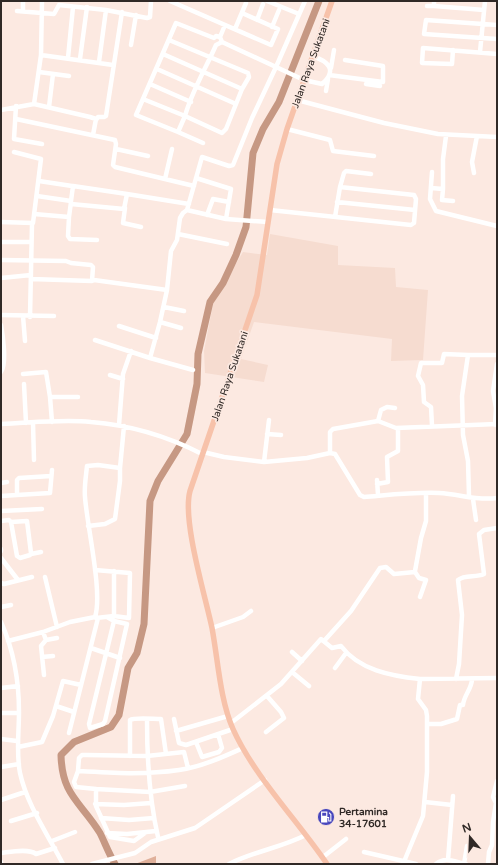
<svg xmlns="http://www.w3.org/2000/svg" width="498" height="865" font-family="'Varela Round',sans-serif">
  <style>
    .built { fill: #f6dcd0 }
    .forest { fill: #e0b09a }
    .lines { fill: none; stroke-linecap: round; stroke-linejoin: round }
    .river { stroke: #c69883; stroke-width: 7 }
    .minor { stroke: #fff; stroke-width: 4.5 }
    .major { stroke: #f7c2aa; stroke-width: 5.5 }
    .labels { text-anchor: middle; stroke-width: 3.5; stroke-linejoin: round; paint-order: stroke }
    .street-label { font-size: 10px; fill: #302926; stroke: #fce9e1 }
    .poi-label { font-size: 10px; font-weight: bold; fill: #302926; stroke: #fce9e1; text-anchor: start }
  </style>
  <rect width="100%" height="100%" fill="#fce9e1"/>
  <!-- built -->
  <path class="built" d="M270,234L338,246V265L395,268L396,287L428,290L423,360L391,361L392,339L254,322L241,359L268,365L264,382L205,373L204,351L214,299L243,252L267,255Z"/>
  <!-- forest -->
  <path class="forest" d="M156,856V864H135Z"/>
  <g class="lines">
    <!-- river -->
    <path class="river" d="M115,864C109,854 105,843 100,833C81,802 62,796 61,755L74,742L111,727L119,715L128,668L137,653L144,624L150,501L158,481L187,434L197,384L198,354L210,302L223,283L236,255L246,227L253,153L263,129L279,102L319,1"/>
    <!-- minor -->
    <path class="minor" d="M170,1L271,45L278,29L242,13
      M267,1L299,14
      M434,1V6L484,10
      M427,6H434
      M17,11L54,14L59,5L106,10L147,18L150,17L151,1
      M23,11V1
      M257,20L263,4
      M497,25L426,20L424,34L497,39
      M272,27L279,10
      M235,29L246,3
      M220,37L225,25
      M169,40L248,73L249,77L242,89
      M131,45L136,15
      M453,50L452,64L422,63L423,48L497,54
      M480,52L485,1
      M163,54L242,89L226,129L222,133L185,116C192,91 206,68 216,45L222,42L304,80L322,84C338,70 328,61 312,56
      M41,55L113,65
      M68,58L73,7
      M80,59L87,7
      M99,62L106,10
      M331,68L334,50
      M157,69L236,104
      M39,72L69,76
      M329,75L383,82V66L345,60
      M150,84L191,102
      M366,84L380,86
      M326,91L328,79
      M143,99L185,116L178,132L203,143
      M297,100L384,123L438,134L497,137
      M34,104L41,55L42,1
      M16,106L14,139L42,144
      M49,107L53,74
      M1,110L34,104L90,117L96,119L93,135
      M16,119L115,140L116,144L113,165L115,167L194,186
      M96,120L98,117H104L106,116L122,12
      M287,129L330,140L333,151L374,156
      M178,132L136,115L176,23L214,38L216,36L220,37L222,42
      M116,149L148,156
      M432,172L430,199L436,211L497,226
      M474,173L472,162L477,136
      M196,178L231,189L226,219
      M165,179L172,149
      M39,181L72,186
      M340,187L344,173L346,171L371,174
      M431,188L443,189L442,200L453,201
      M443,189V159L446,136
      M37,196L71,201L73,186L127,194
      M337,202L415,210
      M71,204L124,209L127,194L189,204
      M125,208L123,223L141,227
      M187,210L226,219L268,222
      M270,210L411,225L414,223L416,199L414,195L340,187L335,217
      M34,214L69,217L71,202
      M207,215L213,199L229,202
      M69,217L68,236L70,239L97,240
      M1,222L33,223L41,159L14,152
      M178,234L227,244
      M1,242H31
      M1,260L66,261L71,263L91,265L93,267L92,281L31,279
      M1,278L31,275
      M94,280L167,290
      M164,307L184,311
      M1,315L54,316
      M23,316L25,341
      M30,317L32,224
      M160,322L181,328
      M1,325C3,336 7,364 1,372
      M119,326L156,338
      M95,340L150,358L160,322L167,290L171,251L177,240L180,218L183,213L187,210L202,157L229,166L233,165L252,118L276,67L305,1
      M468,355H497
      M150,358L193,370
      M23,374L46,372L50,397L52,422
      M110,375L123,379
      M24,384L26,423
      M50,397H78
      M378,421L381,410L387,407L395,408
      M33,423L34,460
      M1,424C30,423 61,419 91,422C130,425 167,436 202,454
      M119,425L123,374L131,351
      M495,425L496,408L493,391L497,364
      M432,426L431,407L424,402L423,385L418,376L421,363H442L444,354L468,355L462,396L463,435L468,461L469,496
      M267,434L281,435
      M203,452L224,457L264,462L307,458L330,453L335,454L360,495L364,497C389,495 414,492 439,493C460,494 476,501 497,498
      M330,453V432L333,429L378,421L396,428L497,424
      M264,462L269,420
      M377,480L378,495
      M1,483L7,482
      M377,484L388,482L387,457L398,451V428
      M17,495L50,493L52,470
      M1,496L17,495V480L19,478L51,476
      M473,499L476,520
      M1,511L42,509
      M1,521L9,520L11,522L17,556L20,558L30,555L31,553L27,521L11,522
      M88,526L105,524L115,519L120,481V468
      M1,549V551
      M31,554L41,552
      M1,558L18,580
      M95,570L130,573L129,618L114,616L96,618
      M415,571L421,538L426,521V493
      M45,577L57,627
      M1,583L4,584L32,577
      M1,607L11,605
      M114,616V571
      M107,617L114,621L89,724L90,728L103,724L105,721L127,624L114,621
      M1,622C14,651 19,680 19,712C19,732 16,753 20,773C27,805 48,835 63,864
      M212,628L243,617L251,611
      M43,632L46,640L41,646L44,675
      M46,640L57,638
      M8,641L43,632L70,622L95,617C103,593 87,526 85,497C84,487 86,476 87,466L98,465L120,468L124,426
      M324,641L351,611L380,568L386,567L394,574L415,572L419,578L426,580L420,597
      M91,648L120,658
      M292,652L302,661
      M42,657L53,656
      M335,668L346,653
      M292,672L309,686
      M456,679L459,664L462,615L458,580C465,574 476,578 484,574L479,534L484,530L497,528
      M1,688L18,686
      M56,706L74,712
      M1,713H19
      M174,719L179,743L186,745L233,729
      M147,720C147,759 149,798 158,837
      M231,723L281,684L321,639L332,648L341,646C359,670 391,676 420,679
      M427,724H441L457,719L460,705H463C464,695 471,690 472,680
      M176,731L228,716
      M266,732L284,718L281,712L267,696
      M69,733L98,618
      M1,739L17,741
      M196,742L202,757L219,752L222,748L218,734
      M18,747L42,742L53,716L63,681L81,685
      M130,756V720C134,717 153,719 161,719L166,754
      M1,767L19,764
      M78,771L79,758L82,755H87L147,756L184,752L188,768
      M96,789L76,787L74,782L78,771C112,773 145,775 179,770C201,767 223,757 243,748
      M1,800L25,792
      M425,802L452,805
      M95,804L124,805L151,803
      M101,818L129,820L154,818
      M11,821L37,813
      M107,833L127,834L156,831
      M145,833L134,841L110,837L96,806V789L150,792L185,786
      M52,841L75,832
      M364,852L416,864
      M1,853C10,852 29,848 36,854L55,848
      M323,857L346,839
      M448,860L453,796
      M1,862V864
      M92,864L135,853L151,842L195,828L265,780
      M229,864C255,851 280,848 306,835
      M403,864L423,816L427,772V716L426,710L418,699L420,679L497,678
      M436,864C445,856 455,862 466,864
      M464,864L467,846
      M488,864L489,852L492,845L493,822L496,803L493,797L497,781"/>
    <!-- major -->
    <path class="major" d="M327,864C298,821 254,776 233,729C220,700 218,660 212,628C205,595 182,520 190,491L257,295L277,164L287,129L332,1"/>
  </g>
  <!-- icons -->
  <defs>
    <g id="fuel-disc" transform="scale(0.9)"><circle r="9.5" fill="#4847bd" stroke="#fce9e1"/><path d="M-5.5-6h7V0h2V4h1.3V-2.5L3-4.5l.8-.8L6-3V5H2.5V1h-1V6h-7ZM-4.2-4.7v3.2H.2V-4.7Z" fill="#fff"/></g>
  </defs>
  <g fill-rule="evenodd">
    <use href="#fuel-disc" x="326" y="817"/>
  </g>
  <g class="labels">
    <!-- street labels -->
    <g class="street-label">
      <text transform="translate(310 63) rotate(-70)" y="4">Jalan Raya Sukatani</text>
      <text transform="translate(229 376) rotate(-71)" y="4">Jalan Raya Sukatani</text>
    </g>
    <!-- poi labels -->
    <g class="poi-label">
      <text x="339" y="815">Pertamina<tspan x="339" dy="12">34-17601</tspan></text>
    </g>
  </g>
  <!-- border -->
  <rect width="498" height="865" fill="none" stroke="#302926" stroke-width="4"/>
  <!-- north arrow -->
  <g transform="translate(470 837) rotate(341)" stroke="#fce9e1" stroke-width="3" paint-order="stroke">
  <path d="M0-3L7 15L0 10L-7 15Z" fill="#302926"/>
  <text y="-6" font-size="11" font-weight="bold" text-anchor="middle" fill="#302926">N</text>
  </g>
</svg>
